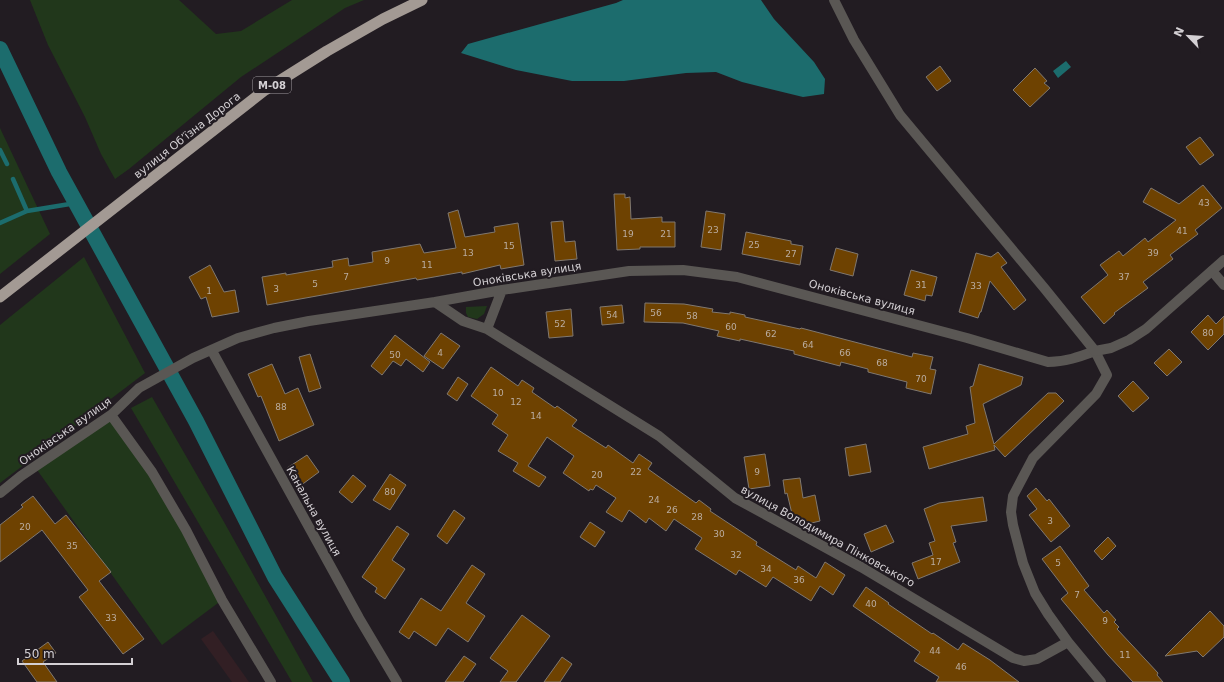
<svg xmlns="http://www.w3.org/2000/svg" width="1224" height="682" font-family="'DejaVu Sans',sans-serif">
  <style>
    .industrial { fill: #321f24 }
    .green { fill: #21371b }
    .water { fill: #1c6c6d }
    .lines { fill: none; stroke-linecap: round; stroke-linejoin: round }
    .stream { stroke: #1c6c6d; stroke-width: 4.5 }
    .canal { stroke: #1c6c6d; stroke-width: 16 }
    .building { fill: #6e4201; stroke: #807870 }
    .minor { stroke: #5a5754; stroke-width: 10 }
    .tertiary { stroke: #5a5754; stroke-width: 10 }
    .trunk { stroke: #a39a94; stroke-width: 11 }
    .labels { text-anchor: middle; stroke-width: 4; stroke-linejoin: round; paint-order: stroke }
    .number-label { font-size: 9px; fill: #baac9f }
    .shield { fill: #221c22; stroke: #9f9a9f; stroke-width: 1 }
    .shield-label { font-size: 10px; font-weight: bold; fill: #d4d0d4 }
    .street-label { font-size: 11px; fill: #d4d0d4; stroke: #221c22 }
  </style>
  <rect width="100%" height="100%" fill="#221c22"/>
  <!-- industrial -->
  <path class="industrial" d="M213,631L249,682H232L201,639Z"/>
  <!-- green -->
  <path class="green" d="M30,0H179L216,34L241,31L292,0H364L345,8L241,77L129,169L115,179L101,154L85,117L48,45Z
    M0,128L50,234L0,274Z
    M84,257L145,373L0,483V325Z
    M487,306L484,314L477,319L468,317L466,313V307Z
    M152,397L224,522L313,682H292L131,408Z
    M111,415L152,472L222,600L162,645L35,467Z"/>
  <!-- water -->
  <path class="water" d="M623,0H761L774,19L814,62L825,79L824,94L803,97L742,82L716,72L686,73L624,81H572L516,70L461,53L468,44L616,3Z
    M1066,61L1071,67L1058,78L1053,71Z"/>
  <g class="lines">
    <!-- stream -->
    <path class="stream" d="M0,150L7,164
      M13,179L27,211
      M0,223L27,211L76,203"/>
    <!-- canal -->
    <path class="canal" d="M0,49L59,172L196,421L275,577L342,682"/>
  </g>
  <!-- building -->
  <path class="building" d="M940,66L951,81L937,91L926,77Z
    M1035,68L1047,81L1044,83L1050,88L1030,107L1013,90Z
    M1200,137L1214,155L1200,165L1186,147Z
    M1203,185L1222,208L1195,230L1198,234L1170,255L1173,259L1143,282L1148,288L1114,313L1115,314L1104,324L1081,297L1108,275L1100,265L1119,251L1123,256L1145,238L1148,242L1176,220L1143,202L1151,188L1179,204Z
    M614,194H625V198L630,197L631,219L662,217V222H675V247H640V249L617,250Z
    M458,210L465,237L495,232L494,227L518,223L524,265L501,269L500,265L462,274V272L417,280L416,278L267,305L262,277L286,273V275L333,267L332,261L348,258L349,266L373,262L372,252L420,244L424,253L456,248L448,213Z
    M706,211L725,214L721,250L701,247Z
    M563,221L565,242L575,241L577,259L555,261L551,222Z
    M746,232L791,241V244L803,246L800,265L742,254Z
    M836,248L858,254L853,276L830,270Z
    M998,252L1007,263L1001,267L1026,300L1014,310L990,281L981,312H980L978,318L959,312L976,253L991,257Z
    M210,265L224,292L235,290L239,312L212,317L206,297L201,299L189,277Z
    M911,270L937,277L932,296L926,295L925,301L904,295Z
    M645,303L684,304L713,309L712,312L730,314V312L745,315V317L800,329L801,328L912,357L913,353L933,357L930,369L936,370L931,394L906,388L907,382L868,372V369L841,362L840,366L794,354V351L740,339V341L717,336L719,331L683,323L644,322Z
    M622,305L624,323L602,325L600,307Z
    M571,309L573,336L549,338L546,312Z
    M1208,315L1216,324L1224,316V334L1208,350L1191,332Z
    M441,333L460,346L443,369L424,356Z
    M395,335L430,362L423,372L406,359L401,366L393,361L382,375L371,366Z
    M1169,349L1182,362L1167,376L1154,363Z
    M310,354L321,388L309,392L299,357Z
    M272,364L285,394L298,388L314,425L279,441L261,396L258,397L248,374Z
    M979,364L1023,377L1021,385L983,404L994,444L1048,393H1056L1064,401L1005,457L994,445L995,450L929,469L923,447L968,434L966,426L975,423L970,387L973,386Z
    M491,367L518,386L522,380L534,388L532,392L555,408L557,406L577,420L572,426L606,448L608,445L633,463L639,454L652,463L648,469L696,503L699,500L711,509L710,511L757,542L756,545L796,570L798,566L816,578L825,562L845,575L833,595L820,586L811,601L773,577L766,587L739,570L736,575L695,549L702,538L674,519L666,531L649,518L646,523L629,510L622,522L606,512L616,498L596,485L593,490L590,489L589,491L563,473L574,456L547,437L528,466L546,477L539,487L513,471L518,463L498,451L508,435L492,424L498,415L471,396Z
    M458,377L468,384L457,401L447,394Z
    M1133,381L1149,398L1133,412L1118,396Z
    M866,444L871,472L849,476L845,448Z
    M765,454L770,486L749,489L744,457Z
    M307,455L319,472L300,486L287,468Z
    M390,474L406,485L390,510L373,500Z
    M353,475L366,486L352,503L339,492Z
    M800,478L803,498L815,495L820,521L803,525L793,518L787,493L785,494L783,480Z
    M1036,488L1047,501L1049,499L1070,526L1051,542L1029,515L1037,509L1027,496Z
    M33,496L55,524L66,515L111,572L99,581L144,639L123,654L79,597L88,590L42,530L0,562V525L23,507L21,505Z
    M983,497L987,521L951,526L956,542L953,543L960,562L918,579L912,563L933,555L929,543L935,541L924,509L939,503Z
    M454,510L465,518L447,544L437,536Z
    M590,522L605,532L595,547L580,537Z
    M886,525L894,542L871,552L864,534Z
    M397,526L409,534L392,560L405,569L385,599L375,592L377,588L362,577Z
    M1108,537L1116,546L1102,560L1094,551Z
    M1060,546L1089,586L1084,590L1104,613L1107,610L1116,620L1114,622L1119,627L1117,629L1158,673L1157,675L1163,682H1133L1108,655L1061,599L1068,593L1042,559Z
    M472,565L485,574L466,603L485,616L468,642L448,628L436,646L414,631L409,639L399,632L421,598L441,611Z
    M866,587L889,603L888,604L932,634L933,633L958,650L963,643L990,660L1019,682H936L939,677L914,661L920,652L853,606Z
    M1210,611L1224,626V637L1203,657L1197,651L1165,656Z
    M522,615L550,636L516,682H500L508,671L490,658Z
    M48,642L56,653L43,662L57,682H37L22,661Z
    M464,656L476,664L463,682H445Z
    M562,657L572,664L560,682H544Z"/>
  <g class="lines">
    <!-- minor -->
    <path class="minor" d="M1212,271L1224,285
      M435,302L463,321L487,329L659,436L735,498L861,567L1013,658L1024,661L1037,659L1068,642
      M487,329L502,290
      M212,351L359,618L397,682
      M111,415L152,472L186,530L222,600L271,682
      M0,493L21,476L111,415L139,388L193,358L238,338L274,328L309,321L435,302L502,290L629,271L683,270L737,277L967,338L1048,362C1065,362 1079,357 1095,351L1107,375L1096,394L1033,458L1013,496L1011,512L1013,525L1023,563L1035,593L1048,614L1068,642L1101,682"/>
    <!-- tertiary -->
    <path class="tertiary" d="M834,0L854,40L900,115L1045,289L1095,351L1111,348L1129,340L1146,329L1224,260"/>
    <!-- trunk -->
    <path class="trunk" d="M0,297L265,90L327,51L383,19L422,0"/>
  </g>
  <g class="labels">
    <!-- number labels -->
    <g class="number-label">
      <text x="1204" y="206">43</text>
      <text x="713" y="233">23</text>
      <text x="1182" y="234">41</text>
      <text x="628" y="237">19</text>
      <text x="666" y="237">21</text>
      <text x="754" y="248">25</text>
      <text x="509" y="249">15</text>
      <text x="468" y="256">13</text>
      <text x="1153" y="256">39</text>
      <text x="791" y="257">27</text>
      <text x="387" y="264">9</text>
      <text x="427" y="268">11</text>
      <text x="346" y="280">7</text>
      <text x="1124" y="280">37</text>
      <text x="315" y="287">5</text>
      <text x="921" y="288">31</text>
      <text x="976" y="289">33</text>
      <text x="276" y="292">3</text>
      <text x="209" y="294">1</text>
      <text x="656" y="316">56</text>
      <text x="612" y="318">54</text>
      <text x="692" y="319">58</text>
      <text x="560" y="327">52</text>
      <text x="731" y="330">60</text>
      <text x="1208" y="336">80</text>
      <text x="771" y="337">62</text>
      <text x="808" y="348">64</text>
      <text x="440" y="356">4</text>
      <text x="845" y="356">66</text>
      <text x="395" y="358">50</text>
      <text x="882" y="366">68</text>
      <text x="921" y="382">70</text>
      <text x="498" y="396">10</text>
      <text x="516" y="405">12</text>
      <text x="281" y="410">88</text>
      <text x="536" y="419">14</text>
      <text x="636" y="475">22</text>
      <text x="757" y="475">9</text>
      <text x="597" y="478">20</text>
      <text x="390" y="495">80</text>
      <text x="654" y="503">24</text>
      <text x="672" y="513">26</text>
      <text x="697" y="520">28</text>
      <text x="1050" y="524">3</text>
      <text x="25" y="530">20</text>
      <text x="719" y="537">30</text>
      <text x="72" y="549">35</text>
      <text x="736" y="558">32</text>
      <text x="936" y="565">17</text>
      <text x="1058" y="566">5</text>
      <text x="766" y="572">34</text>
      <text x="799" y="583">36</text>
      <text x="1077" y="598">7</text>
      <text x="871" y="607">40</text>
      <text x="111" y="621">33</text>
      <text x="1105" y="624">9</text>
      <text x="935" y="654">44</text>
      <text x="1125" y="658">11</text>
      <text x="961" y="670">46</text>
    </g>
    <!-- shield labels -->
    <rect class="shield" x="253" y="77" width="38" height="16" rx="3"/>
    <g class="shield-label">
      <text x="272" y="89">М-08</text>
    </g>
    <!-- street labels -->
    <g class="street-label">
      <text transform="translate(187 135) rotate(-38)" y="4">вулиця Обʼїзна Дорога</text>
      <text transform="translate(527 274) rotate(-9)" y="4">Оноківська вулиця</text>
      <text transform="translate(862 297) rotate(15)" y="4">Оноківська вулиця</text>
      <text transform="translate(65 431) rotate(-35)" y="4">Оноківська вулиця</text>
      <text transform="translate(314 511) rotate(61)" y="4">Канальна вулиця</text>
      <text transform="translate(828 536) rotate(29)" y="4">вулиця Володимира Пінковського</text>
    </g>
  </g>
  <!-- north arrow -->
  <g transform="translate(1188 36) rotate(295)" stroke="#221c22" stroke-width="3" paint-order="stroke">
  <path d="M0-3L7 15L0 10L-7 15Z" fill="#d4d0d4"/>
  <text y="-6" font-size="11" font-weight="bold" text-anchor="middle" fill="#d4d0d4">N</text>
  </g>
  <!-- scale -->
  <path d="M18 658v6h114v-6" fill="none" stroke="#d4d0d4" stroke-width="2"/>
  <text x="24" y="658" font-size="12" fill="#d4d0d4" stroke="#221c22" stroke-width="3" paint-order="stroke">50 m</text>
</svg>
